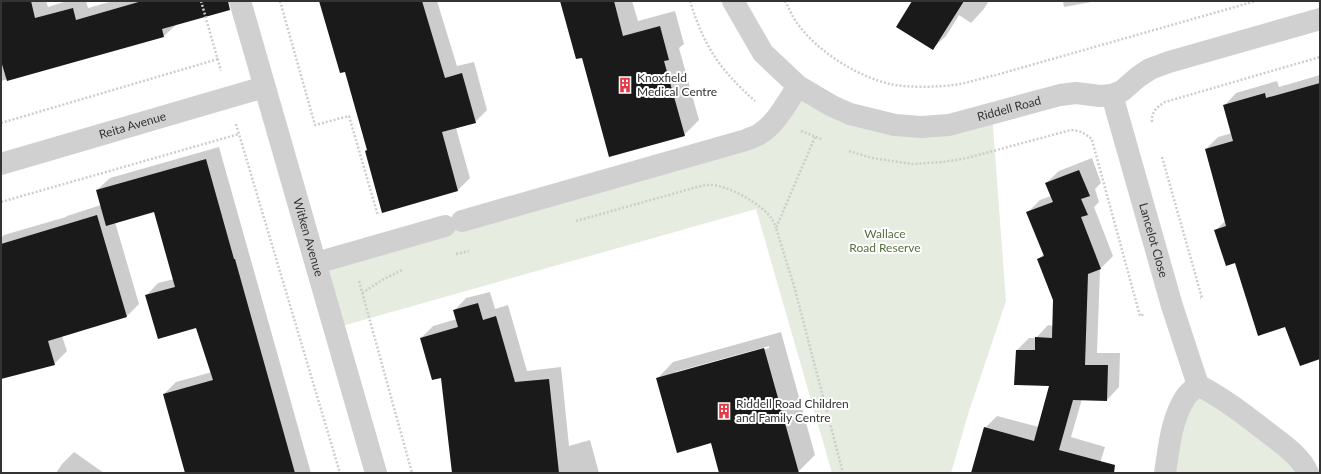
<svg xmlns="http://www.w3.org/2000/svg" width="1321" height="474" font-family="Lato,sans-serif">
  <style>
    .green { fill: #e6ecdf }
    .shadow { fill: #0003; fill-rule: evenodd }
    .building { fill: #1a1a1a }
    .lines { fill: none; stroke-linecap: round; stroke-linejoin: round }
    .path { stroke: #cdcdcd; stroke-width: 2.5; stroke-dasharray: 2 2; stroke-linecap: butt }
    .minor { stroke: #d0d0d0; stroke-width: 22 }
    .labels { text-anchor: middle; stroke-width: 4; stroke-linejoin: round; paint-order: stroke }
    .poi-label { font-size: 12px; fill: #333; stroke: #fff; text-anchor: start }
    .street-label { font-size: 12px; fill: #333; stroke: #fff }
    .park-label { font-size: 12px; fill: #56703f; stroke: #fff }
  </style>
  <rect width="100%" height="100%" fill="#fff"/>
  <!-- green -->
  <path class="green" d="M798,86L873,120L992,114L1006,301L969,411L951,473H832L756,209L335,328L316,263L746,140Z
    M1198,385L1308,473H1165Z"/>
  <!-- shadow -->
  <path class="shadow" d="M1,1H46L48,7L67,1H86L88,8L113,1H202L164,36L1,81Z
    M320,1H437L457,66L474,62L487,110L475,122L456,128L470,178L458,190L382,211L368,150L345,70Z
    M561,1H632L638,21L675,11L684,44L679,48L699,120L684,135L583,56Z
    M913,1H989L983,10L971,23L959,15L946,36L933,48Z
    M1063,1H1097L1064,7Z
    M1320,75V358L1286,326L1236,262L1216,230L1226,220L1206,149L1218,137L1232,133L1224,106L1236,93L1277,81L1279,87Z
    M219,147L311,473H208L164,394L176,382L212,372L197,327L146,296L158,283L174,279L155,211L115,222L139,304L127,316L62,336L67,351L54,364L1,361V238L4,235L66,217L67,216L101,205L97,190L110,178Z
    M1092,158L1101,183L1095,189L1099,202L1094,207L1113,256L1100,269L1097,353H1120L1119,387L1107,400L1082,399L1071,437L1105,447L1097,473H979L985,428L997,416L1039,427L1051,385L1017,350L1029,338H1036L1048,325L1054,326V300L1038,259L1044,254L1027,213L1040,200L1051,196L1046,183L1059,171Z
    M490,292L495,309L508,305L527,371L561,367L569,446L590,440L599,473H454L442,376L421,338L433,326L457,319L454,311L466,298Z
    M781,332L815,455L799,471L793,473H720L711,442L657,379L673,362ZM769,346V348L675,374V372Z
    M74,452L104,473H56L62,464Z"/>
  <!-- building -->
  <path class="building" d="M1,1H31L35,18L73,8L76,20L142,1H228L230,10L162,29L164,37L7,81L1,61Z
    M319,1H422L445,78L462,73L476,123L442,132L458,191L382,213L365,151L367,150L345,72L340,73Z
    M560,1H614L623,36L660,26L669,60L664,61L685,136L609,157L582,58L576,59Z
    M912,1H964L933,50L896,27Z
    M1320,83V359L1300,366L1285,327L1258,336L1235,263L1226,266L1214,230L1226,226L1205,149L1233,141L1223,105L1265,93L1266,98Z
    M206,159L234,259H235L295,473H185L163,394L213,380L196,328L158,339L145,295L175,287L154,212L106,226L96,190Z
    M1079,170L1090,196L1081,199L1088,215L1081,217L1101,269L1088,274L1085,365H1108L1107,401L1073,400L1059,450L1115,465L1114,473H971L984,427L1034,441L1049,386L1014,385L1016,350H1035V337L1052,338L1053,300L1037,259L1044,256L1026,212L1053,202L1045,183Z
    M97,215L127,317L48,341L55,365L1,379V244Z
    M478,303L483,320L496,316L515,382L549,379L559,473H452L441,378L432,380L420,338L458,327L453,310Z
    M764,348L799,473H719L711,443L677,453L656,378Z"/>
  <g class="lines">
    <!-- path -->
    <path class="path" d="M201,1L221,71
      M280,1L315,125L349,116L378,216
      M690,1C704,46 719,69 755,101
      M785,1C789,8 792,16 797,23C817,51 856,76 890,84C907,88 936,87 954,85C968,83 982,78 996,75L1256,1
      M1152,122C1151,112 1157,107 1165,102L1320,57
      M1,123L218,59
      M236,124L340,473
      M801,131L821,139
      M815,137L776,228L794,286L843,473
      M1092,140L1140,316L1145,314
      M849,151L872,158L912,164L943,162L967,158L1071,130C1083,131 1085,134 1093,140
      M1162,157L1202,298H1200
      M1,202L239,134
      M576,221L697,187C701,186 705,185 709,185C727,184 763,205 772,219C774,222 775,225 776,228
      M456,254L469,251
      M359,281L412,473
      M362,293L384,279L402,270"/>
    <!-- minor -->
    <g class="minor">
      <path id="s1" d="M240,1L376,473"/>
      <path id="s2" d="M733,1L763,53L798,86L832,106L850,114L895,125L921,127L949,125L1060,95L1076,93L1100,96L1112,95L1122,91L1138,77L1150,69L1169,62L1320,19"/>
      <path id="s3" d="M1112,95L1172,306L1198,385"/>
      <path id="s4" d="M1,164L264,87"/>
      <path d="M462,221L746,140C750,138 754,137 758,135C776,125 787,102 798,86"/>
      <path d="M316,263L445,226"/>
      <path d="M1165,473C1169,448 1171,420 1185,398C1188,393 1194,389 1198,385C1223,398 1245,415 1267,432C1282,444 1300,455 1308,473"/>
    </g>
  </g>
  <!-- icons -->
  <defs>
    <g id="building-bare" transform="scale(1.2)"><path d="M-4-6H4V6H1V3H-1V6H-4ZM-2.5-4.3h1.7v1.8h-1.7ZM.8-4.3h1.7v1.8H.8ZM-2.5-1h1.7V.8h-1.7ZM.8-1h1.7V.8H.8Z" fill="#e63946" stroke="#fff" stroke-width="2.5" paint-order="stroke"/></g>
  </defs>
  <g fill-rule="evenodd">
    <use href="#building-bare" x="625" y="85"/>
    <use href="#building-bare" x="724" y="411"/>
  </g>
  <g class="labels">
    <!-- poi labels -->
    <g class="poi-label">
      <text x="637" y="82">Knoxfield<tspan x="637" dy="14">Medical Centre</tspan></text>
      <text x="736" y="408">Riddell Road Children<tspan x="736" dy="14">and Family Centre</tspan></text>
    </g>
    <!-- street labels -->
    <g class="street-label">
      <text dy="4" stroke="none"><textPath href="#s2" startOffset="330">Riddell Road</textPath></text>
      <text dy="4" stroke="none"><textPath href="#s4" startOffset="137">Reita Avenue</textPath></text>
      <text dy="4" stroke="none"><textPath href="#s1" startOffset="246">Witken Avenue</textPath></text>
      <text dy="4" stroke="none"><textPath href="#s3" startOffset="151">Lancelot Close</textPath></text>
    </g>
    <!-- park labels -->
    <g class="park-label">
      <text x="885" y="238">Wallace<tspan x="885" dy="14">Road Reserve</tspan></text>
    </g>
  </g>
  <!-- border -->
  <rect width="1321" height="474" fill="none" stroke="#333333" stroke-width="4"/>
</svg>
